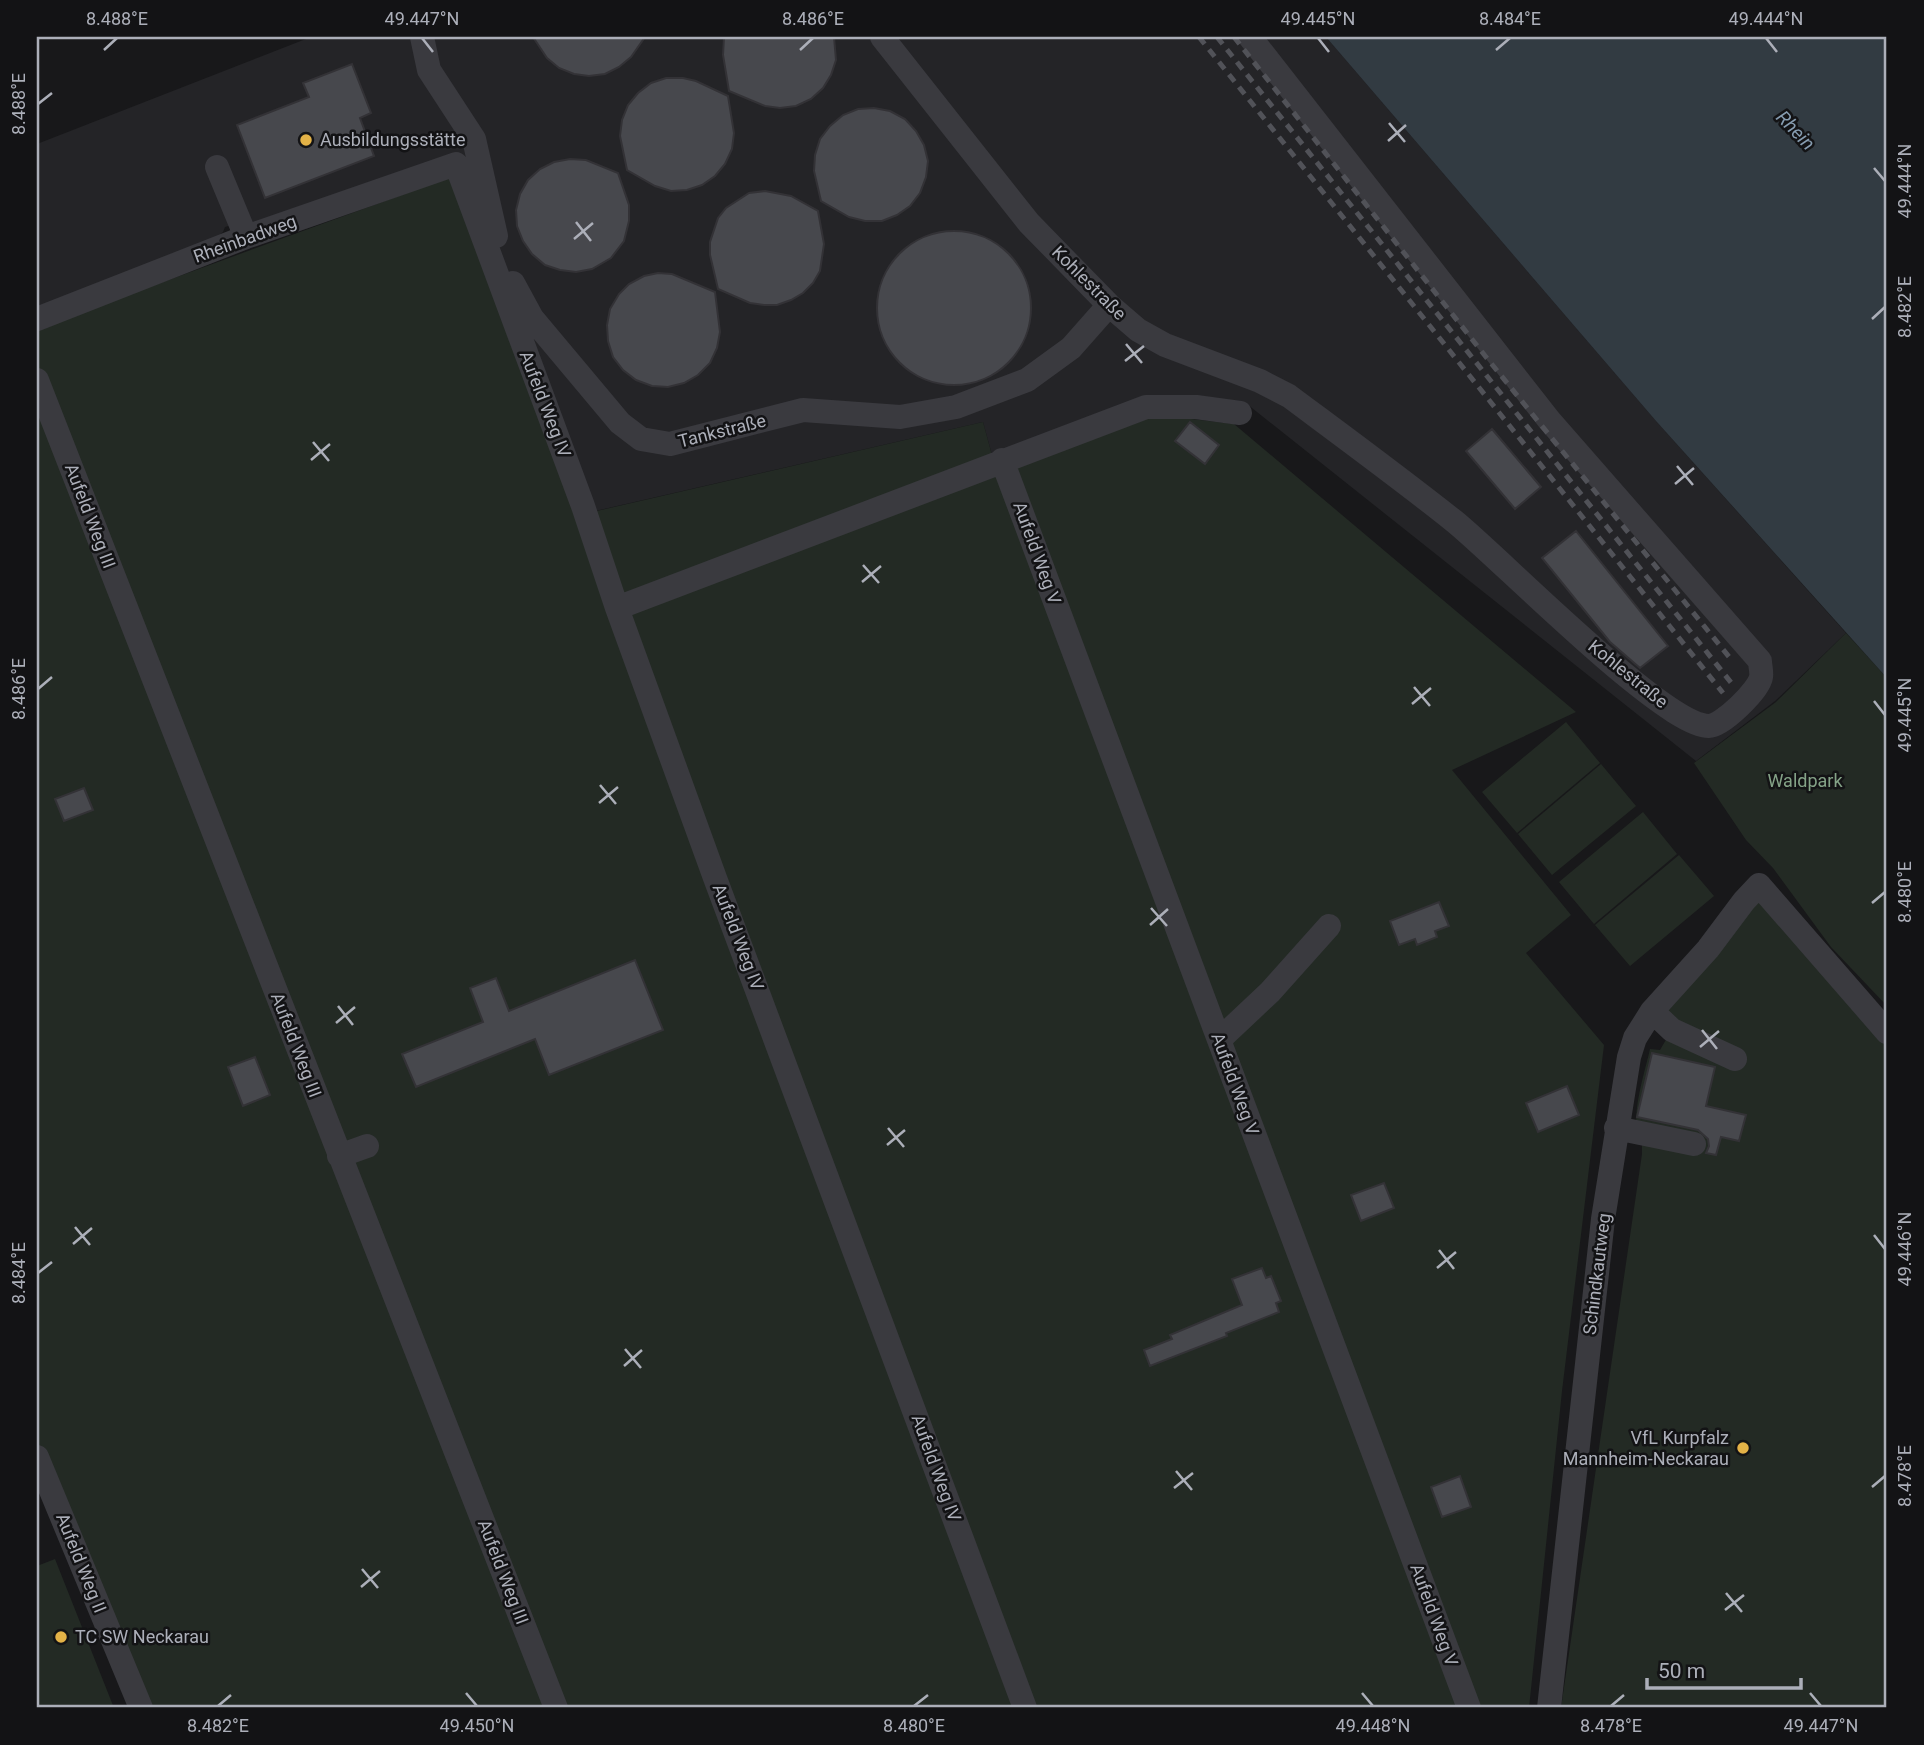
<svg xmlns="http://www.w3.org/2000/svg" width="1924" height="1745" font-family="Roboto,sans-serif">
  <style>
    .built { fill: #242427 }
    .green { fill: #232a24 }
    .water { fill: #323b42 }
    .building { fill: #47484d; stroke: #333236; stroke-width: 2 }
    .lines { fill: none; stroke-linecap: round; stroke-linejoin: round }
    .minor { stroke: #3a3a3f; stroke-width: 24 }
    .rail { stroke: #515258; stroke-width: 5; stroke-dasharray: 9 7; stroke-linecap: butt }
    .ticks { fill: none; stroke: #acafb9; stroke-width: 2.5 }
    .poi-dot { fill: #e3b247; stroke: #131315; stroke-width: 2.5 }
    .labels { text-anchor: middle; stroke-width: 5; stroke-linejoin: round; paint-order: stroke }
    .poi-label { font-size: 18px; fill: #acafb9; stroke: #131315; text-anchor: start }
    .street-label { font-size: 18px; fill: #acafb9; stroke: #131315 }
    .park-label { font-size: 18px; fill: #84a287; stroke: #131315 }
    .water-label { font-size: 19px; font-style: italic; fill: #869cb0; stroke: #131315 }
    .neatline { fill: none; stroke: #acafb9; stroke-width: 2.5 }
    .ticks-label { font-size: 18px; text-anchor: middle; fill: #acafb9 }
  </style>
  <rect width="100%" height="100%" fill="#18181a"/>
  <!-- built -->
  <path class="built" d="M311,37H1326L1656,421L1846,633L1775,701L1696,761L1247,404L992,455L983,422L591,512L459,157L256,228L240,222L225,227L223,232L216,238L37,310V144Z"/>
  <!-- green -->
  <path class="green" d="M451,177L575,516L983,422L996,470L1149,414L1234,424L1576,712L1452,770L1571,915L1526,953L1604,1045L1562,1391L1529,1708H147L52,1482L37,1491V328Z
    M1846,633L1887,678V1006L1831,947L1773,868L1746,840L1694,763L1776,702Z
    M1566,722L1600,763L1517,833L1482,792Z
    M1601,764L1636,806L1552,875L1518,834Z
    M1643,812L1677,854L1594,924L1559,882Z
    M1679,855L1714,896L1630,966L1595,925Z
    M1757,898L1887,1043V1708H1561L1642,1154V1144C1627,1126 1645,1072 1650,1049L1660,1050L1674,1026L1667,1009Z
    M55,1559L114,1708H37V1566Z"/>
  <!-- water -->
  <path class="water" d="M1326,37H1887V678L1656,421Z"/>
  <!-- building -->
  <path class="building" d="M533,37H645L631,57L619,67L605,74L589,76L574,74L559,68L547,58Z
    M724,37H834L836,60L831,75L823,88L811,99L796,106L780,108L765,106L729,91L723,55Z
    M352,64L371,113L360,118L374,156L265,198L237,125L309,97L303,83Z
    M666,78H683L696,81L728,96L734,133L732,149L725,164L715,176L702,185L687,190L671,191L655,186L627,170L620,136L622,120L628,105L638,93L651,83Z
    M874,108L890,111L905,119L916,131L924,145L928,161L926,177L920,193L910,206L897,215L882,221H865L849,217L821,201L814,171L815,155L820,139L830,126L843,115L858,109Z
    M570,159L586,160L618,173L629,205V221L624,241L611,258L592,269L576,272L560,270L545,265L532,254L523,241L517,226L516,210L520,194L528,180L540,169L554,162Z
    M765,191L791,196L818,211L824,244L820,271L813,283L803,293L791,300L777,305H764L750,303L718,289L710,255V242L718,218L726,208L749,193Z
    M877 308a77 77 0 1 1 154 0a77 77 0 1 1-154 0Z
    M658,273L672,274L715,292L720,332L717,348L710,363L698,375L684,383L668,387L652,386L636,380L623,370L613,357L608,341L607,325L610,309L619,294L629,284L644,276Z
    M1190,422L1219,445L1205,464L1175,441Z
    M1492,429L1541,487L1515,509L1466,451Z
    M1576,531L1668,646L1640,668L1610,642L1542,558Z
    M84,788L93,810L64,821L55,799Z
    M1439,902L1449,926L1435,931L1437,937L1417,945L1415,939L1399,945L1390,921Z
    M635,960L663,1030L549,1075L535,1039L416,1087L402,1054L483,1022L470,988L496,978L509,1011Z
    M1652,1053L1715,1067L1706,1106L1746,1115L1739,1141L1721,1137L1716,1155L1706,1153L1709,1146L1708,1139L1698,1130L1637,1117Z
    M255,1057L270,1095L243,1106L228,1067Z
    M1567,1086L1579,1115L1538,1132L1526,1103Z
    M1384,1183L1394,1208L1361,1221L1351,1195Z
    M1262,1268L1266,1278L1271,1276L1281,1301L1276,1303L1279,1312L1226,1333L1227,1336L1150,1366L1144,1350L1172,1339L1170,1335L1242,1305L1232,1279Z
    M1460,1476L1471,1507L1442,1517L1431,1487Z"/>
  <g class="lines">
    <!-- minor -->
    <path class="minor" d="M422,37L429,70L474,139L496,236
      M882,37L1029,223L1109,305L1138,330L1165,345L1260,381L1289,396C1344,437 1400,478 1454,521C1499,557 1663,726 1709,726C1722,726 1759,690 1761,677C1762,672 1760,666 1760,661L1549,420L1250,37
      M217,167L246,237
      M513,283L532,318L620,423L641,439L670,444L803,410L900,417L956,407L1027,380L1071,348L1109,305
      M37,319L246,237L456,164L583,506L617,608L715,878L1025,1708
      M37,380L556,1708
      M1002,460L1469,1708
      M617,608L1146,407H1196L1240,413
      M1652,1011L1672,1030L1735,1059
      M1219,1040L1270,992L1329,926
      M1616,1128L1694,1144
      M339,1156L367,1146
      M37,1457L141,1708
      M1549,1708L1603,1219L1629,1057L1635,1038L1652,1011L1708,949L1744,901L1759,885L1887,1032"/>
    <!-- rail -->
    <path class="rail" d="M1199,37L1723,693
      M1217,37L1733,685
      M1234,37L1486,357L1730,658"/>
  </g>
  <!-- ticks -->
  <path class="ticks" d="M422,38L433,52M1318,38L1329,52M1766,38L1777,52M104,50L117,38M800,50L813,38M1496,50L1510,38M38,104L52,93M1389,123L1405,142M1388,141L1406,125M1874,168L1885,181M576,222L591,241M574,239L593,223M1872,319L1885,307M1126,344L1142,363M1125,361L1144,346M313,442L329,461M311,460L330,444M1677,466L1693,485M1675,484L1694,468M863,565L879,583M862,582L881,566M1414,687L1430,706M38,689L52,677M1874,701L1885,715M1412,704L1431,688M600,785L616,804M599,803L618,787M1872,903L1885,892M1151,908L1167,926M1150,925L1168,909M338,1006L353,1025M336,1023L355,1007M1702,1030L1717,1049M1700,1047L1719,1031M888,1128L904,1147M887,1145L905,1130M75,1227L90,1245M1874,1235L1885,1249M73,1244L92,1228M1439,1250L1454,1269M1437,1268L1456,1252M38,1273L52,1262M625,1349L641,1368M624,1366L642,1350M1176,1471L1192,1490M1872,1487L1885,1476M1174,1488L1193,1473M362,1569L378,1588M361,1587L380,1571M1726,1593L1742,1612M1725,1610L1744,1595M466,1693L477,1706M1362,1693L1373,1706M1810,1693L1821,1706M218,1706L231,1695M914,1706L928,1695M1611,1706L1624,1695"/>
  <!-- markers -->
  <g class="poi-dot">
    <circle cx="306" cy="140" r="7"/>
    <circle cx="1743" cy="1448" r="7"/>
    <circle cx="61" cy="1637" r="7"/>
  </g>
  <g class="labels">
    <!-- poi labels -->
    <g class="poi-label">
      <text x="320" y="146">Ausbildungsstätte</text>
      <text x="1729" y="1444" text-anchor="end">VfL Kurpfalz<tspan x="1729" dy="21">Mannheim-Neckarau</tspan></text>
      <text x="75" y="1643">TC SW Neckarau</text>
    </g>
    <!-- street labels -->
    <g class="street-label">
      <text transform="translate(245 239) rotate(-20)" y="6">Rheinbadweg</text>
      <text transform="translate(1089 283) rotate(45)" y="6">Kohlestraße</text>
      <text transform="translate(545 404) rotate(69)" y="6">Aufeld Weg IV</text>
      <text transform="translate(722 431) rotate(-14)" y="6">Tankstraße</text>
      <text transform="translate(90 516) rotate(69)" y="6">Aufeld Weg III</text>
      <text transform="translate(1037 553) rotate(70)" y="6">Aufeld Weg V</text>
      <text transform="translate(1628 674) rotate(39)" y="6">Kohlestraße</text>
      <text transform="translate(738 937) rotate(69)" y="6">Aufeld Weg IV</text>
      <text transform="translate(296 1045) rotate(69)" y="6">Aufeld Weg III</text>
      <text transform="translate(1235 1084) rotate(70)" y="6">Aufeld Weg V</text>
      <text transform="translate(1597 1274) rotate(-83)" y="6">Schindkautweg</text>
      <text transform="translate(936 1468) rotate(70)" y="6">Aufeld Weg IV</text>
      <text transform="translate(81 1563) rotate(68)" y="6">Aufeld Weg II</text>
      <text transform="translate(503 1572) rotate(69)" y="6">Aufeld Weg III</text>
      <text transform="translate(1434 1615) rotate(70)" y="6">Aufeld Weg V</text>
    </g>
    <!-- park labels -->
    <g class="park-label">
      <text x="1805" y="787">Waldpark</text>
    </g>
    <!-- water labels -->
    <g class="water-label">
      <text transform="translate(1796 130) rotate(46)" y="7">Rhein</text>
    </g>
  </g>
  <!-- border -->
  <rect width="1924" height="1745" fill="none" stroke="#131315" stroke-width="77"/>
  <!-- scale -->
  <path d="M1647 1678v10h154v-10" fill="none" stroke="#acafb9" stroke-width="3.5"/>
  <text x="1658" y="1678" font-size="21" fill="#acafb9" stroke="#131315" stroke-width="5" paint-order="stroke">50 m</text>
  <rect x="38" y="38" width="1847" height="1668" class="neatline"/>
  <g class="ticks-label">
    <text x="117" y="25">8.488°E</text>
    <text x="422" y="25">49.447°N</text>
    <text x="813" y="25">8.486°E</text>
    <text x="1318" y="25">49.445°N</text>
    <text x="1510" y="25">8.484°E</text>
    <text x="1766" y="25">49.444°N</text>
    <text transform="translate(19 104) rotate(-90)" y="6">8.488°E</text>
    <text transform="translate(1905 181) rotate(-90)" y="6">49.444°N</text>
    <text transform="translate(1905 307) rotate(-90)" y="6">8.482°E</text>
    <text transform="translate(19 689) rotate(-90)" y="6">8.486°E</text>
    <text transform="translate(1905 715) rotate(-90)" y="6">49.445°N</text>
    <text transform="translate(1905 892) rotate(-90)" y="6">8.480°E</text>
    <text transform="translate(1905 1249) rotate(-90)" y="6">49.446°N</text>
    <text transform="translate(19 1273) rotate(-90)" y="6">8.484°E</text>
    <text transform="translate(1905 1476) rotate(-90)" y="6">8.478°E</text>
    <text x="218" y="1732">8.482°E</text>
    <text x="477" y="1732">49.450°N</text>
    <text x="914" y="1732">8.480°E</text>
    <text x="1373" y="1732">49.448°N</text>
    <text x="1611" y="1732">8.478°E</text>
    <text x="1821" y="1732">49.447°N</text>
  </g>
</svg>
